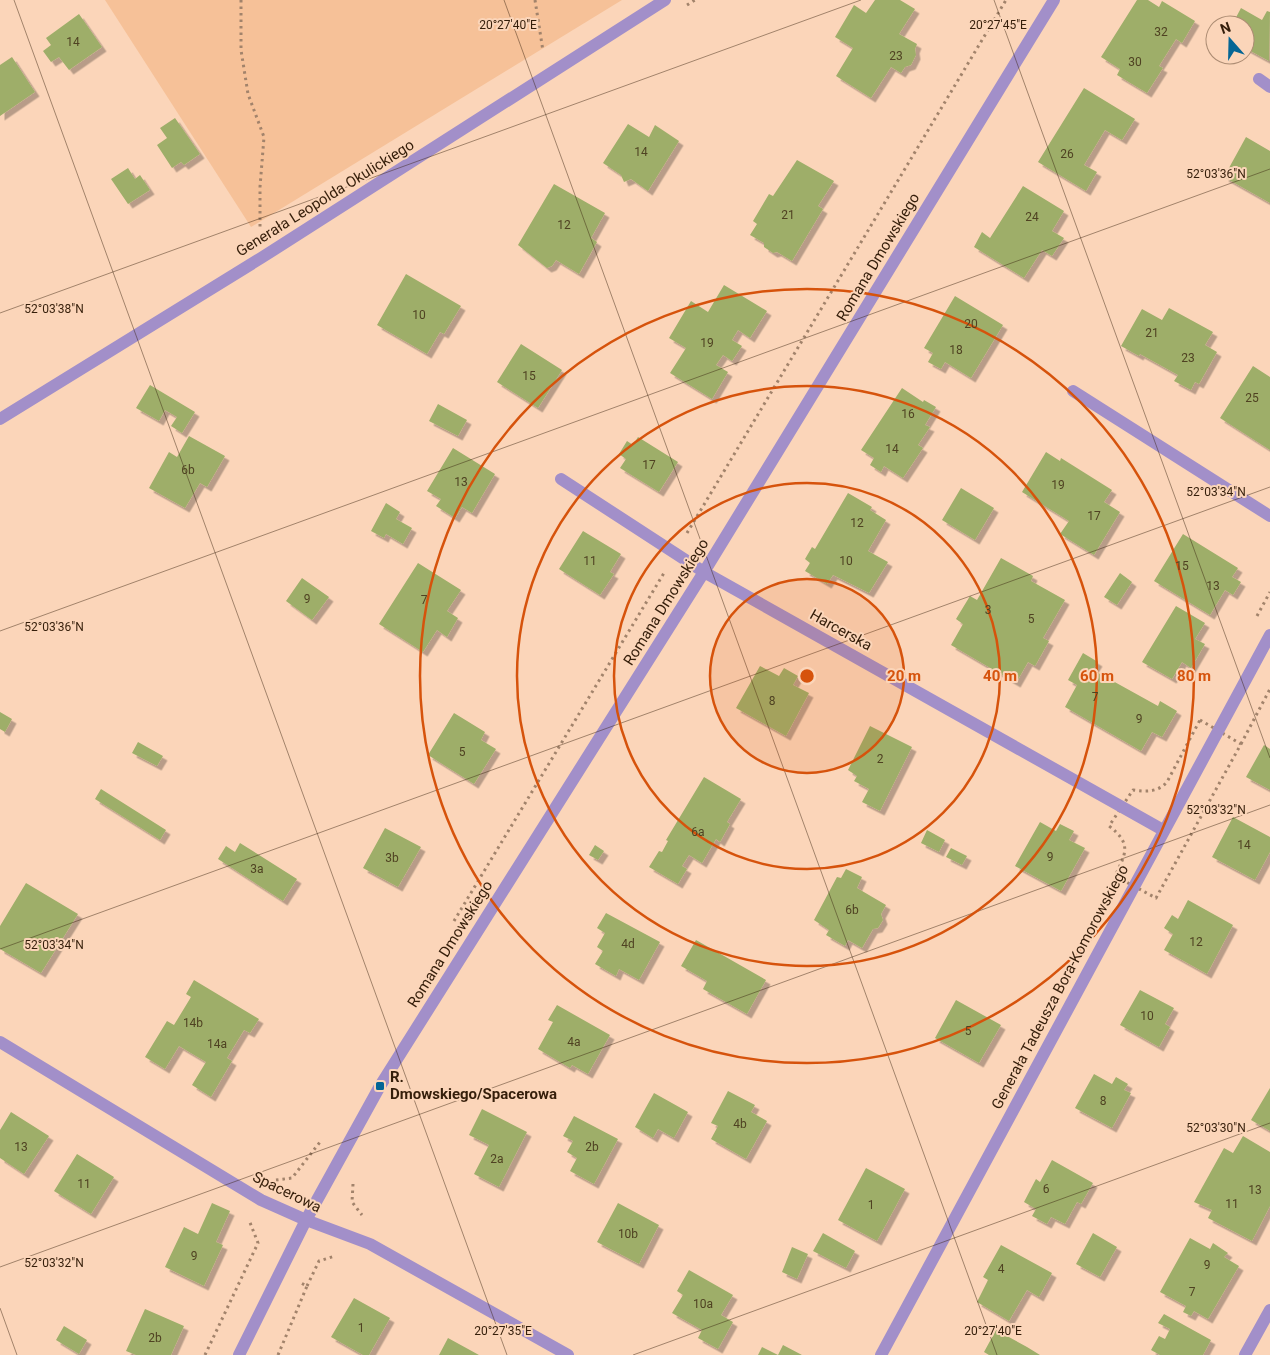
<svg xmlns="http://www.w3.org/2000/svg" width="1270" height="1355" font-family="Roboto,sans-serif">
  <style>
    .green { fill: #f6c198 }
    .building { fill: #9eae69; filter: url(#shadow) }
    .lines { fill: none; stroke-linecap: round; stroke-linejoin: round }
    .path { stroke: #a2836b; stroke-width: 3; stroke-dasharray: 2.5 4; stroke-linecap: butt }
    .lane { stroke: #a28fc9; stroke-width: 12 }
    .street { stroke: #a28fc9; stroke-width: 12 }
    .ticks { fill: none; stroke: #351e0a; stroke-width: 1; stroke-opacity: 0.45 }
    .ring { fill: none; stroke: #d6530c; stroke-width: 2.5 }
    .poi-dot { fill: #056695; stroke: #fbd5b9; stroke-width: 2 }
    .labels { text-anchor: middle; stroke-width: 4; stroke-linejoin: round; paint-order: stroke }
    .number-label { font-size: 12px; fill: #4f4222 }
    .street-label { font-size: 15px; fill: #351e0a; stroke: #fbd5b9 }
    .poi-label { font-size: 15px; font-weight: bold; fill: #351e0a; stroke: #fbd5b9; text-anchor: start }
    .ticks-label { font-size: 12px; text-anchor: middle; fill: #351e0a; stroke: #fbd5b9; stroke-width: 4; stroke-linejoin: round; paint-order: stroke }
    .centre { fill: #d6530c; stroke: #fbd5b9; stroke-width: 2.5 }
    .ring-label { font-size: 15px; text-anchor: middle; font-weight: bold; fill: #d6530c; stroke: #fbd5b9; stroke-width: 4; stroke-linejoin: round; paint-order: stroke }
  </style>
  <defs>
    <filter id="shadow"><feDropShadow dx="4.5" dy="4.5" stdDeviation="0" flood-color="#0004"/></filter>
  </defs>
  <rect width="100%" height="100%" fill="#fbd5b9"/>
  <!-- green -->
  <path class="green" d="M105,0H622L251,227Z"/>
  <!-- building -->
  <path class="building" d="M875,0H900L915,9L899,34L917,44L915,49L916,55L911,65L905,67L901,73L891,67L871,98L836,76L853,48L835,37L854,5L866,13Z
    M1137,0H1148L1159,7L1162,1L1195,21L1182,43L1176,39L1159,66L1163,68L1147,93L1117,75L1120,69L1101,57Z
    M1241,8L1262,20L1267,11L1270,12L1269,61L1245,48V25H1232Z
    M79,14L102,47L69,70L59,57L51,62L43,51L51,45L46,38Z
    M12,57L35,92L0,116V65Z
    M1084,88L1135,119L1122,140L1105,130L1084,165L1097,172L1086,191L1038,162Z
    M175,118L200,154L184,165L181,162L172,168L157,145L167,138L160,128Z
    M628,124L649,137L655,125L679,141L648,191L631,179L624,182L621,175L603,163Z
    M1246,137L1270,151V203L1224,177Z
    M797,160L834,181L818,206L823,209L792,261L777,252L773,253L764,247V243L750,235L757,224L753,221L769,194L773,196Z
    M128,168L135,179L140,175L150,190L128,204L111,179Z
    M554,184L605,213L591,238L597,242L579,274L556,260L552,266L547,268L518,245Z
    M1023,186L1064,211L1052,231L1064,238L1052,256L1042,250L1024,278L974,247L982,232L990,238Z
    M406,274L461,306L444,334L440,332L427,354L377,325Z
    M724,285L767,311L750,338L738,330L732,340L742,346L732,361L723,355L716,365L728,372L712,399L670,373L686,348L669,338L691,301L708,312Z
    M955,296L1003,325L971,378L945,362L941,369L928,362L933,353L924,348Z
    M1169,308L1213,332L1205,345L1217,352L1199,384L1195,382L1191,390L1174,381L1178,375L1140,354L1139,356L1121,346L1142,309L1162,320Z
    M521,344L562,370L538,408L497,382Z
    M1253,366L1270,377V450L1220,418Z
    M150,385L195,412L182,433L171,426L177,417L165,410L159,421L136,408Z
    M902,388L923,402L924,400L936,407L925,425L930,427L918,445L923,448L903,478L884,466L881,472L870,465L874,458L861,450Z
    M438,404L467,420L458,436L429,421Z
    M189,436L225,456L207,487L200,483L185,508L149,488L169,452L177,457Z
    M638,437L678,462L659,492L620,468L626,459L619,454L627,441L633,445Z
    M453,448L495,474L472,513L462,507L455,518L436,506L441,499L427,491Z
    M1046,452L1060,461L1061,458L1112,490L1104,502L1120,512L1094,555L1060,534L1069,521L1022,492Z
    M961,488L994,508L975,540L942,520Z
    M848,493L872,507L870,510L886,520L868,551L888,562L869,593L833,575L827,584L805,571L810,563L805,559L812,547L815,549Z
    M386,503L400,512L396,519L412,528L403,544L386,534L384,538L371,531Z
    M583,531L621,554L610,572L614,574L600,595L559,569Z
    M1183,534L1238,568L1232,577L1241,582L1233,595L1225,590L1210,615L1154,581Z
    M1001,558L1033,576L1031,581L1065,600L1043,638L1049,641L1035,666L1028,662L1016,683L951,645L963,624L956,619L970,596L977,600Z
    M418,563L461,590L447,611L458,618L447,637L437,630L423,652L379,624Z
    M1120,573L1132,582L1117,605L1104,597Z
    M302,578L329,597L312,620L286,601Z
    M1176,606L1205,623L1195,639L1205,644L1191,668L1182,662L1172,679L1142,662Z
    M1083,653L1098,662L1093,670L1158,706L1160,701L1177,711L1162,737L1152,732L1141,751L1065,707L1077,685L1068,680Z
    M760,666L779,676L784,668L798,676L793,685L809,693L786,736L736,708Z
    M0,712L12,719L5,732L0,729Z
    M454,713L485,732L481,740L496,749L474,784L428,755Z
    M870,726L912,747L880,811L862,802L869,789L854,781L857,776L848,770Z
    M138,742L163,756L157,766L132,753Z
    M1264,745L1270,749V790L1246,777Z
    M704,777L741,799L727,822L730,824L720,842L716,839L702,863L689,855L682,866L687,869L678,884L649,867L659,851L662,852L668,841L666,840Z
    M101,789L166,830L160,840L95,799Z
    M1233,817L1270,837V852L1255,880L1212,857Z
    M1040,822L1056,831L1060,824L1074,831L1069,840L1085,848L1061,891L1015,866Z
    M385,828L421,847L398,887L363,868Z
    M927,830L945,840L939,852L921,843Z
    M240,843L297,879L283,901L218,859L226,846L235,852Z
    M595,845L604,851L598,860L589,855Z
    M951,848L967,856L962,865L946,857Z
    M846,869L862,877L857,888L886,905L881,914L883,920L878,928L873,929L862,948L848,940L845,946L826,935L829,930L814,920L837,877L841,878Z
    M26,883L78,914L41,973L0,949V926Z
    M1188,900L1233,925L1207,974L1164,950L1173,934L1164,928L1172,915L1178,919Z
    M606,913L660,942L639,980L619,969L616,976L595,964L603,951L597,947L605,933L597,928Z
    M696,940L766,980L747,1014L703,989L707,981L681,966Z
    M194,980L259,1019L250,1033L244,1030L227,1058L232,1061L211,1097L192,1085L206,1062L179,1046L165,1069L145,1057L167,1021L174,1025L191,997L186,994Z
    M1140,990L1174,1008L1165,1024L1170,1027L1159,1047L1120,1025Z
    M956,1000L1001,1025L979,1063L935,1038Z
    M557,1005L610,1035L588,1074L572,1065L570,1068L538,1049L553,1022L548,1020Z
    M1094,1074L1112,1084L1116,1077L1128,1084L1124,1090L1131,1093L1112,1128L1075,1108Z
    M1270,1088V1131L1251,1120Z
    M728,1091L755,1105L751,1112L767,1121L746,1159L711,1139L718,1126L711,1123Z
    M654,1093L688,1112L674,1138L658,1129L653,1138L635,1127Z
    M482,1109L527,1132L499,1187L474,1174L489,1145L469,1135Z
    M11,1112L49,1136L24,1174L0,1158V1130Z
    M574,1116L618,1139L594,1184L570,1171L577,1158L567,1152L573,1141L563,1136Z
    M1243,1136L1270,1152V1206L1252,1241L1208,1218L1212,1210L1194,1202L1224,1148L1233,1153Z
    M77,1154L114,1177L91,1214L54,1191Z
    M1052,1160L1093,1183L1081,1204L1077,1202L1065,1224L1051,1217L1047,1224L1032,1216L1036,1209L1024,1202L1036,1179L1040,1182Z
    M866,1168L905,1189L877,1241L838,1220Z
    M212,1203L230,1211L216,1242L223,1245L204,1286L165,1267L184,1227L198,1234Z
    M618,1203L659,1225L639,1264L597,1242Z
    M823,1233L855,1251L846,1268L813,1251Z
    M1093,1233L1117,1247L1100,1277L1076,1264Z
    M1190,1238L1210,1249L1213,1243L1228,1253L1224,1257L1239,1266L1208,1319L1194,1311L1191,1316L1183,1312L1186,1306L1160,1292Z
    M1001,1245L1052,1273L1039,1297L1027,1290L1009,1321L977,1302L988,1280L983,1277Z
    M792,1247L808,1254L797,1279L782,1272Z
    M689,1270L733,1295L721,1315L733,1322L718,1349L698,1338L702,1330L672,1313L683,1295L677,1291Z
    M354,1298L390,1318L369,1355H363L331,1337Z
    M145,1309L184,1326L171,1355H136L126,1351Z
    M1164,1314L1211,1340L1203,1355H1160L1151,1350L1159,1336L1165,1339L1170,1329L1158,1323Z
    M64,1326L87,1340L79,1354L56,1340Z
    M996,1330L1027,1347L1040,1355H989L984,1352Z
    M448,1338L479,1355H439Z
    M783,1345L802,1355H758L762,1347L778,1355Z"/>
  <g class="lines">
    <!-- path -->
    <path class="path" d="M241,0V50L248,94L264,137L260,187V230
      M535,0L543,51
      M687,5L695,0
      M687,533L1006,0
      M1257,616L1270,592
      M1200,720L1241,744L1156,898L1115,876C1126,853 1132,844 1109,826L1133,790C1147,792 1158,792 1167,782Z
      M1241,744L1270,689
      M454,921L664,573
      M276,1180L292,1178L320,1142
      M353,1184L352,1202L362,1215
      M307,1286L319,1261L335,1256
      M205,1355L258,1243L249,1220
      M278,1355L307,1286L301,1283"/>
    <!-- lane -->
    <path class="lane" d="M1259,79L1270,87
      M1073,391L1270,516"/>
    <!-- street -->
    <path class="street" d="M0,419L261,258L665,0
      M561,479L704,572L1163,830
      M0,1042L261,1200L306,1220L370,1244L568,1355
      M239,1355L306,1220L380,1086L704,572L1054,0
      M881,1355L1270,635
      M1245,1355L1270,1310"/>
  </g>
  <!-- ticks -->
  <path class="ticks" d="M14,0L507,1355M504,0L997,1355M994,0L1270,758M0,313L861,0M0,631L1270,169M0,949L1270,487M0,1267L1270,805M0,1308L17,1355M633,1355L1270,1123"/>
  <!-- distance rings -->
  <circle cx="807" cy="676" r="97" fill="#d6530c" fill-opacity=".12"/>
  <g class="ring">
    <circle cx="807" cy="676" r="97"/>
    <circle cx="807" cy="676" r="193"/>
    <circle cx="807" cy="676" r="290"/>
    <circle cx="807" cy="676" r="387"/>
  </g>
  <!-- markers -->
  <rect class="poi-dot" x="375" y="1081" width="10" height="10" rx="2.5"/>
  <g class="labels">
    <!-- number labels -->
    <g class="number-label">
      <text x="1161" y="36">32</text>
      <text x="73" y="46">14</text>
      <text x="896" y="60">23</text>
      <text x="1135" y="66">30</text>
      <text x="641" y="156">14</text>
      <text x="1067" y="158">26</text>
      <text x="788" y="219">21</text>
      <text x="1032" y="221">24</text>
      <text x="564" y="229">12</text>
      <text x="419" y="319">10</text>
      <text x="971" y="328">20</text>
      <text x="1152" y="337">21</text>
      <text x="707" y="347">19</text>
      <text x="956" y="354">18</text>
      <text x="1188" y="362">23</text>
      <text x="529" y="380">15</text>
      <text x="1252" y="402">25</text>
      <text x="908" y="418">16</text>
      <text x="892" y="453">14</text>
      <text x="649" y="469">17</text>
      <text x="188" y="474">6b</text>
      <text x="461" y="486">13</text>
      <text x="1058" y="489">19</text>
      <text x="1094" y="520">17</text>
      <text x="857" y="527">12</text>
      <text x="590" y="565">11</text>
      <text x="846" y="565">10</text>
      <text x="1182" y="570">15</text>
      <text x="1213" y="590">13</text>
      <text x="307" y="603">9</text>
      <text x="424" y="604">7</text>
      <text x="988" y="614">3</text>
      <text x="1031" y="623">5</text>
      <text x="1095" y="701">7</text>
      <text x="772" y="705">8</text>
      <text x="1139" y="723">9</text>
      <text x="462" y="756">5</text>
      <text x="880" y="763">2</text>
      <text x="698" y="836">6a</text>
      <text x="1244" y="849">14</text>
      <text x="1050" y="861">9</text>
      <text x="392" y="862">3b</text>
      <text x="257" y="873">3a</text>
      <text x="852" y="914">6b</text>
      <text x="1196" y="946">12</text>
      <text x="628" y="948">4d</text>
      <text x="1147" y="1020">10</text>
      <text x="193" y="1027">14b</text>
      <text x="968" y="1035">5</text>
      <text x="574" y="1046">4a</text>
      <text x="217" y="1048">14a</text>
      <text x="1103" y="1105">8</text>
      <text x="740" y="1128">4b</text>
      <text x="21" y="1151">13</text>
      <text x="592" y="1151">2b</text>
      <text x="497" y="1163">2a</text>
      <text x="84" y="1188">11</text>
      <text x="1046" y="1193">6</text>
      <text x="1255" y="1194">13</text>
      <text x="1232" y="1208">11</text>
      <text x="871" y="1209">1</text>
      <text x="628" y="1238">10b</text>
      <text x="194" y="1260">9</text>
      <text x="1207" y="1269">9</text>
      <text x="1001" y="1273">4</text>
      <text x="1192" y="1296">7</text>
      <text x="703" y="1308">10a</text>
      <text x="361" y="1332">1</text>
      <text x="155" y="1342">2b</text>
    </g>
    <!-- street labels -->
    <g class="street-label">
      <text transform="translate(325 198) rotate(-32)" y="5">Generała Leopolda Okulickiego</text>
      <text transform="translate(878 257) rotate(-59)" y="5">Romana Dmowskiego</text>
      <text transform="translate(666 602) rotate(-58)" y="5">Romana Dmowskiego</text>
      <text transform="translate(841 630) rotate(29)" y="5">Harcerska</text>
      <text transform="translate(450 944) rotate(-58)" y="5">Romana Dmowskiego</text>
      <text transform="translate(1060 987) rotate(-62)" y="5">Generała Tadeusza Bora-Komorowskiego</text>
      <text transform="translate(287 1192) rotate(26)" y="5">Spacerowa</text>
    </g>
    <!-- poi labels -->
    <g class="poi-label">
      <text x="390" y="1082">R.<tspan x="390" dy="17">Dmowskiego/Spacerowa</tspan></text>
    </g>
  </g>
  <g class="ticks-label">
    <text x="508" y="29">20°27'40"E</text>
    <text x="998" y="29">20°27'45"E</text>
    <text x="1216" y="178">52°03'36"N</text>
    <text x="54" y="313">52°03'38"N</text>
    <text x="1216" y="496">52°03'34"N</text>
    <text x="54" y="631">52°03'36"N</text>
    <text x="1216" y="814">52°03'32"N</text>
    <text x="54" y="949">52°03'34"N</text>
    <text x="1216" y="1132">52°03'30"N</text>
    <text x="54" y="1267">52°03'32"N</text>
    <text x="503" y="1335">20°27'35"E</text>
    <text x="993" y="1335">20°27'40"E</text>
  </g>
  <circle cx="807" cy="676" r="8" class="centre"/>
  <g class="ring-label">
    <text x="904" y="681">20 m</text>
    <text x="1000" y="681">40 m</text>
    <text x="1097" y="681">60 m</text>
    <text x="1194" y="681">80 m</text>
  </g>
  <!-- north arrow -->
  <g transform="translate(1230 40) rotate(340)"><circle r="24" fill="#fbd5b9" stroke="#ac8c73"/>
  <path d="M0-4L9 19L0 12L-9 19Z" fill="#056695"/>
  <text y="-8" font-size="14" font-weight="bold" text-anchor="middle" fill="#351e0a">N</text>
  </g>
</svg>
